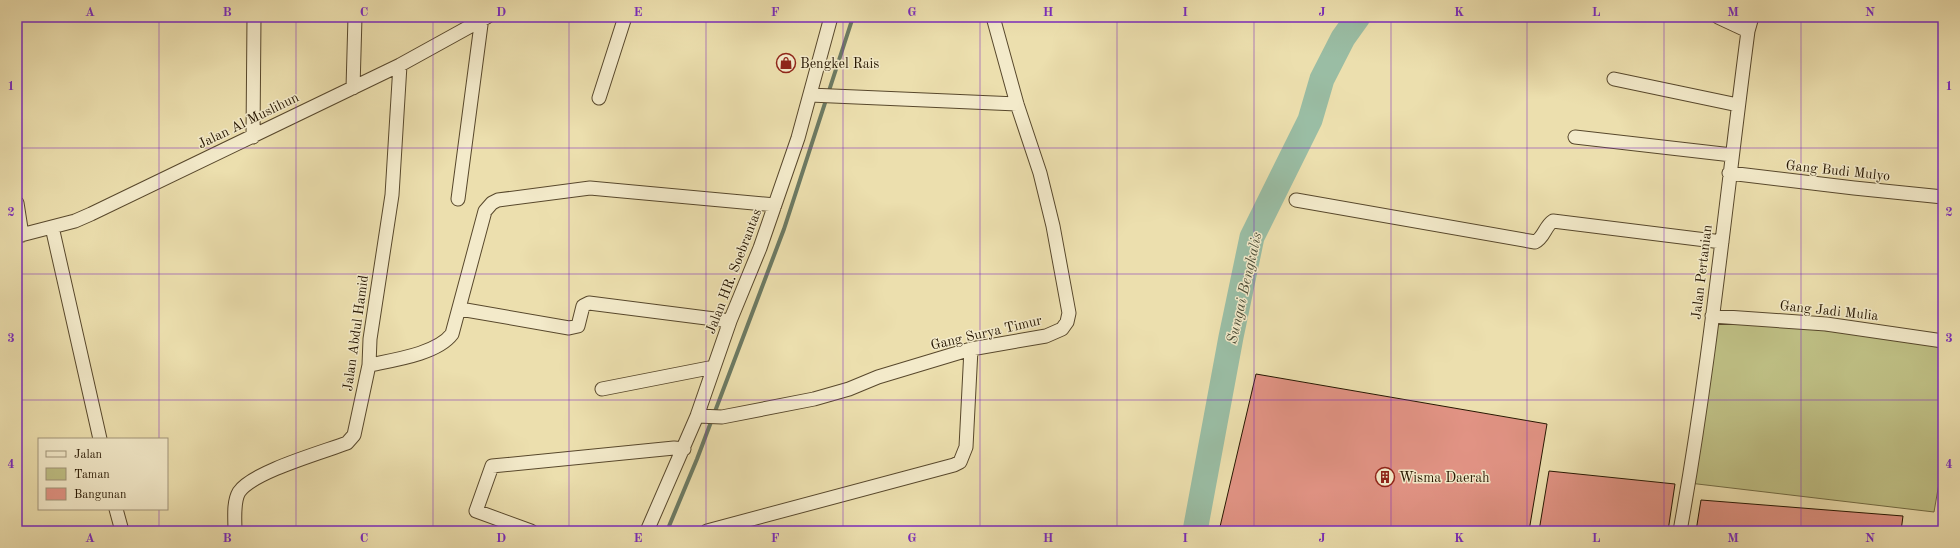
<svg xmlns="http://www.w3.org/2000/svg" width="1960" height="548" font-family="'Old Standard TT',serif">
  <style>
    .green { fill: #bfc085; stroke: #726b43 }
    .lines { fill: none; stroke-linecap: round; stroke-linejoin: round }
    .stream { stroke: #6c7a63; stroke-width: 4 }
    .river { stroke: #9abda4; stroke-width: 25 }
    .building { fill: #e19384; stroke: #261601 }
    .minor-casing { stroke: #58482c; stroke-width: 15 }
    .minor { stroke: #f3eaca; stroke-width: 13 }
    .grid { fill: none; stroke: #7b2cbf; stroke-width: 1; stroke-opacity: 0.55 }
    .labels { text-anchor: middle; stroke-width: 3; stroke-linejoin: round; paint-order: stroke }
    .poi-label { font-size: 14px; fill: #261601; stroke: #f3eaca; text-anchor: start }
    .street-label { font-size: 14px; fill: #261601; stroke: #f3eaca }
    .water-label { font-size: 15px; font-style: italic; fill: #4f503a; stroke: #f3eaca }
    .neatline { fill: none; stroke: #7b2cbf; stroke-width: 1.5 }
    .grid-label { font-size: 13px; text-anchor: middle; font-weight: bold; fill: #7b2cbf }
  </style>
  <rect width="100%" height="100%" fill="#ecdfae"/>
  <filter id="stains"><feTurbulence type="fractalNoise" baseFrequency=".005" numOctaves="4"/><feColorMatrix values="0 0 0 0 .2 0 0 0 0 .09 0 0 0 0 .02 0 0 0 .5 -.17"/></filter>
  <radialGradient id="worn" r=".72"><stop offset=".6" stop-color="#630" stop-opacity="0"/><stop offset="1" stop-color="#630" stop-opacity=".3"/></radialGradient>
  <!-- green -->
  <path class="green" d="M1706,320L1820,330L1943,345V460L1934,512L1689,483Z"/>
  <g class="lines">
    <!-- stream -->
    <path class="stream" d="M667,531L697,459L784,229L853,17"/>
    <!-- river -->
    <path class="river" d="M1195,531L1231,337L1252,237L1310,120L1322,79L1343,38L1358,17"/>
  </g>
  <!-- building -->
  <path class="building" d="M1256,374L1547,424L1529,531H1219Z
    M1549,471L1675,484L1668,531H1539Z
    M1701,500L1903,516L1901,531H1696Z"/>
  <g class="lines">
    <!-- minor casing -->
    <g class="minor-casing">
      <path id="minor" d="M1718,17L1748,31
        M1614,79L1738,105
        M353,88L355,17
        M810,95L1017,104
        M599,98L625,17
        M253,137L254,17
        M1575,137L1732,155
        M1729,173L1854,188L1943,197
        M458,199L482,17
        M1296,200L1535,242C1544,238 1545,226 1553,221L1722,242
        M17,203L22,235
        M52,227L100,439
        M17,236L75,221L91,214L400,65L487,17
        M460,309L569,328L578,326L583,306L589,303L730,321
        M1712,316L1826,324L1943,341
        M369,365C393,360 437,354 452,334L485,211L492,203L498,200L590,188L775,205
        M602,389L714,367
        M697,416L722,417L814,399L849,389L878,377L971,349L1046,336L1062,329L1067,322L1069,313L1053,226L1040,173L1017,104L993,17
        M116,509L122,531
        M235,531C235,519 233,502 239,492C252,472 323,452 347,443L354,435L369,365L370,339L392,195L400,65
        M531,531L476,511L492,466L674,448L684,449
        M647,531L697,416L730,321L760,248L798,138L831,17
        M707,531L954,465L960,462L966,447L971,349
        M1680,531C1710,366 1726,198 1748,31L1752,17"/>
    </g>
    <!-- minor -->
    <use href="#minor" class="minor"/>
  </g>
  <!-- grid -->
  <path class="grid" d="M159,17V439M296,17V531M433,17V531M569,17V531M706,17V531M843,17V531M980,17V531M1117,17V531M1254,17V531M1391,17V531M1527,17V531M1664,17V531M1801,17V531M17,148H1943M17,274H1943M17,400H1943M159,509V531"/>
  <!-- icons -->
  <defs>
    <g id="shop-ring" transform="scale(1)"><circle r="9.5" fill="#f3eaca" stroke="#8f2418" stroke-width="1.5"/><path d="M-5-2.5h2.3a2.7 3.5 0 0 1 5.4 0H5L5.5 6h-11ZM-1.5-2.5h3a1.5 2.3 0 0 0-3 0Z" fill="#8f2418"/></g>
    <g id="building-ring" transform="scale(1)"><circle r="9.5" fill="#f3eaca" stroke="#8f2418" stroke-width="1.5"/><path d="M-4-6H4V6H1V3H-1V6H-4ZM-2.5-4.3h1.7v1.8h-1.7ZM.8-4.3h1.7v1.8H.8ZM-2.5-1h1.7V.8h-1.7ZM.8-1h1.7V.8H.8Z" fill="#8f2418"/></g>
  </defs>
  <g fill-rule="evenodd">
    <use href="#shop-ring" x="786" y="63"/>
    <use href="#building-ring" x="1385" y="477"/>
  </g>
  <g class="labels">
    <!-- poi labels -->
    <g class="poi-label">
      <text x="800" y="68">Bengkel Rais</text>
      <text x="1399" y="482">Wisma Daerah</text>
    </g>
    <!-- street labels -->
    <g class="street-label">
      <text transform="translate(248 120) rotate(-26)" y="5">Jalan Al Muslihun</text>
      <text transform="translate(1838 170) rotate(6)" y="5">Gang Budi Mulyo</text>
      <text transform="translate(733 271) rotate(-69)" y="5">Jalan HR. Soebrantas</text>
      <text transform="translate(1701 272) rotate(-83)" y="5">Jalan Pertanian</text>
      <text transform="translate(1829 310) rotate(6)" y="5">Gang Jadi Mulia</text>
      <text transform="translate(986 332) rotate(-13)" y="5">Gang Surya Timur</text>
      <text transform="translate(355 333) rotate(-82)" y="5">Jalan Abdul Hamid</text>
    </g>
    <!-- water labels -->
    <g class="water-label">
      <text transform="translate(1244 288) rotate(-77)" y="5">Sungai Bengkalis</text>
    </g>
  </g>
  <!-- margin -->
  <rect width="1960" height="548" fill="none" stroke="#ecdfae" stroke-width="44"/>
  <!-- legend -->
  <rect x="38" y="438" width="130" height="72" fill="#f3eaca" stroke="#a1957a"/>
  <rect x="46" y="451" width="20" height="6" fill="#f3eaca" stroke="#a1957a"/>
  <text x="74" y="458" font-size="12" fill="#261601">Jalan</text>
  <rect x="46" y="468" width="20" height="12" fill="#bfc085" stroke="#a1957a"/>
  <text x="74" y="478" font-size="12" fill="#261601">Taman</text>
  <rect x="46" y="488" width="20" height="12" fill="#e19384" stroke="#a1957a"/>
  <text x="74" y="498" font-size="12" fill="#261601">Bangunan</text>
  <rect x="22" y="22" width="1916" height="504" class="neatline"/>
  <g class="grid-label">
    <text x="90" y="16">A</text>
    <text x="227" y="16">B</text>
    <text x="364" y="16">C</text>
    <text x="501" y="16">D</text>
    <text x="638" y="16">E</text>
    <text x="775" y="16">F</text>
    <text x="912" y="16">G</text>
    <text x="1048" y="16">H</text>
    <text x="1185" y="16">I</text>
    <text x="1322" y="16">J</text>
    <text x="1459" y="16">K</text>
    <text x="1596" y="16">L</text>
    <text x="1733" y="16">M</text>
    <text x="1870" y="16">N</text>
    <text x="11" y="90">1</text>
    <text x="1949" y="90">1</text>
    <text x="11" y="216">2</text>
    <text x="1949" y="216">2</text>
    <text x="11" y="342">3</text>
    <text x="1949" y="342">3</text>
    <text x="11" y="468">4</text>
    <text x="1949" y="468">4</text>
    <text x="90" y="542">A</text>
    <text x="227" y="542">B</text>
    <text x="364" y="542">C</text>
    <text x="501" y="542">D</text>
    <text x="638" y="542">E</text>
    <text x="775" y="542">F</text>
    <text x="912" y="542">G</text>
    <text x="1048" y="542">H</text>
    <text x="1185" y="542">I</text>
    <text x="1322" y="542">J</text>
    <text x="1459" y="542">K</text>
    <text x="1596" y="542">L</text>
    <text x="1733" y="542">M</text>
    <text x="1870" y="542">N</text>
  </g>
  <rect width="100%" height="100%" filter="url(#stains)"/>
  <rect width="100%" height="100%" fill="url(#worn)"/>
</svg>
